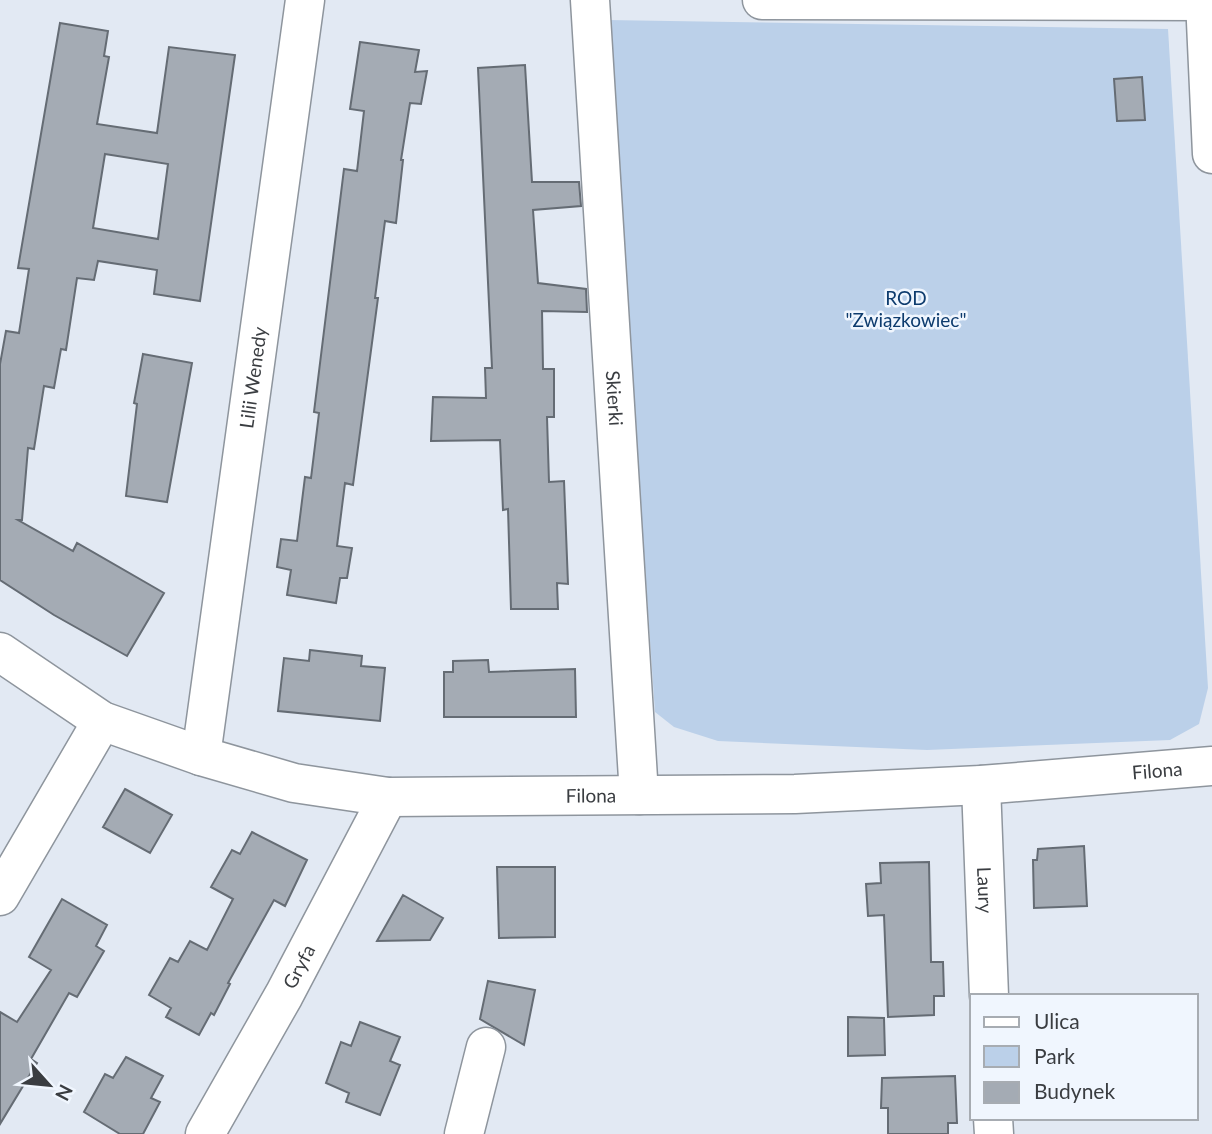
<svg xmlns="http://www.w3.org/2000/svg" width="1212" height="1134" font-family="Lato,sans-serif">
  <style>
    .green { fill: #bbd0e9 }
    .building { fill: #a4abb4; stroke: #656c74; stroke-width: 2; fill-rule: evenodd }
    .lines { fill: none; stroke-linecap: round; stroke-linejoin: round }
    .street-casing { stroke: #8e959d; stroke-width: 41 }
    .street { stroke: #fff; stroke-width: 38 }
    .labels { text-anchor: middle; stroke-width: 5; stroke-linejoin: round; paint-order: stroke }
    .park-label { font-size: 19px; fill: #0e3c6e; stroke: #f0f6fe }
    .street-label { font-size: 19px; fill: #3a3d41; stroke: #f0f6fe }
  </style>
  <rect width="100%" height="100%" fill="#e2e9f3"/>
  <!-- green -->
  <path class="green" d="M607,20L1168,29L1208,688L1199,724L1170,740L927,750L718,741L674,727L655,712Z"/>
  <!-- building -->
  <path class="building" d="M60,23L108,31L104,56L109,57L97,124L157,133L169,47L235,55L200,301L154,294L157,270L98,261L94,280L77,278L66,350L61,349L54,388L44,386L34,449L28,448L22,520H18L73,551L77,543L164,593L127,656L54,615L0,580V364L6,331L19,333L29,269L18,268ZM105,154L168,164L158,239L93,228Z
    M360,42L419,50L415,72L427,71L421,104L410,103L401,160H403L396,223L385,221L375,298H378L353,485L345,483L337,546L352,548L347,578H340L336,603L287,595L291,570L277,567L281,539L297,541L305,477L311,478L319,413L314,412L344,169L357,171L364,111L350,109Z
    M525,65L532,182H579L581,206L533,210L538,283L586,289L587,312L542,311L543,369H554V417H547L549,482L564,481L568,584L557,583L558,609H511L508,509L503,510L500,440L431,441L433,397L486,398L485,368H492L478,68Z
    M1142,77L1145,120L1117,121L1114,79Z
    M143,354L192,363L167,502L126,496L137,404L134,403Z
    M310,650L362,656L361,666L385,668L380,721L278,711L284,658L309,661Z
    M488,660L489,672L575,669L576,717H444V672H453V661Z
    M125,789L172,815L150,853L103,827Z
    M252,832L307,860L285,906L274,900L228,983L230,984L214,1015L211,1013L199,1035L166,1017L171,1008L149,995L170,958L178,962L190,941L207,950L233,899L211,887L232,850L240,854Z
    M1084,846L1087,906L1034,908L1033,860H1037L1038,849Z
    M929,862L931,962H943L944,996H934V1015L888,1017L884,915L868,916L866,884L881,883L880,863Z
    M497,867H555V937L499,938Z
    M403,895L443,918L430,940L377,941Z
    M62,899L107,925L96,946L104,951L77,997L69,993L31,1059L37,1063L0,1124V1012L17,1022L51,970L29,957Z
    M488,981L535,990L524,1045L480,1019Z
    M848,1017L884,1018L885,1055L848,1056Z
    M360,1022L400,1037L390,1061L400,1065L380,1115L346,1102L349,1093L326,1083L341,1042L351,1046Z
    M126,1057L163,1076L151,1098L160,1102L143,1134H120L84,1112L105,1074L113,1078Z
    M955,1076L957,1123H948V1134H888V1108H881L882,1078Z"/>
  <g class="lines">
    <!-- street casing -->
    <g class="street-casing">
      <g id="street">
        <path id="s1" d="M590,0L639,795"/>
        <path d="M762,0L1205,1"/>
        <path d="M1205,0L1212,154"/>
        <path id="s2" d="M0,652L102,721L201,756L294,783L388,797L795,794L981,785L1212,766"/>
        <path id="s3" d="M201,756L305,0"/>
        <path id="s4" d="M981,785L989,996"/>
        <path d="M0,896L102,721"/>
        <path d="M993,1118L994,1134"/>
        <path id="s5" d="M205,1134L284,995L388,797"/>
        <path d="M464,1134L486,1047"/>
      </g>
    </g>
    <!-- street -->
    <use href="#street" class="street"/>
  </g>
  <g class="labels">
    <!-- park labels -->
    <g class="park-label">
      <text x="906" y="305">ROD<tspan x="906" dy="22">"Związkowiec"</tspan></text>
    </g>
    <!-- street labels -->
    <g class="street-label">
      <text dy="7" stroke="none"><textPath href="#s3" startOffset="382">Lilii Wenedy</textPath></text>
      <text dy="7" stroke="none"><textPath href="#s1" startOffset="399">Skierki</textPath></text>
      <text dy="7" stroke="none"><textPath href="#s2" startOffset="1190">Filona</textPath></text>
      <text dy="7" stroke="none"><textPath href="#s2" startOffset="623">Filona</textPath></text>
      <text dy="7" stroke="none"><textPath href="#s4" startOffset="105">Laury</textPath></text>
      <text dy="7" stroke="none"><textPath href="#s5" startOffset="192">Gryfa</textPath></text>
    </g>
  </g>
  <!-- legend -->
  <rect x="970" y="994" width="228" height="126" fill="#f0f6fe" stroke="#a7acb2" stroke-width="2"/>
  <rect x="984" y="1017" width="35" height="10" fill="#ffffff" stroke="#a7acb2" stroke-width="2"/>
  <text x="1034" y="1029" font-size="21" fill="#3a3d41">Ulica</text>
  <rect x="984" y="1046" width="35" height="21" fill="#bbd0e9" stroke="#a7acb2" stroke-width="2"/>
  <text x="1034" y="1064" font-size="21" fill="#3a3d41">Park</text>
  <rect x="984" y="1082" width="35" height="21" fill="#a4abb4" stroke="#a7acb2" stroke-width="2"/>
  <text x="1034" y="1099" font-size="21" fill="#3a3d41">Budynek</text>
  <!-- north arrow -->
  <g transform="translate(49 1085) rotate(117)" stroke="#f0f6fe" stroke-width="5" paint-order="stroke">
  <path d="M0-5L12 26L0 18L-12 26Z" fill="#3a3d41"/>
  <text y="-10" font-size="19" font-weight="bold" text-anchor="middle" fill="#3a3d41">N</text>
  </g>
</svg>
